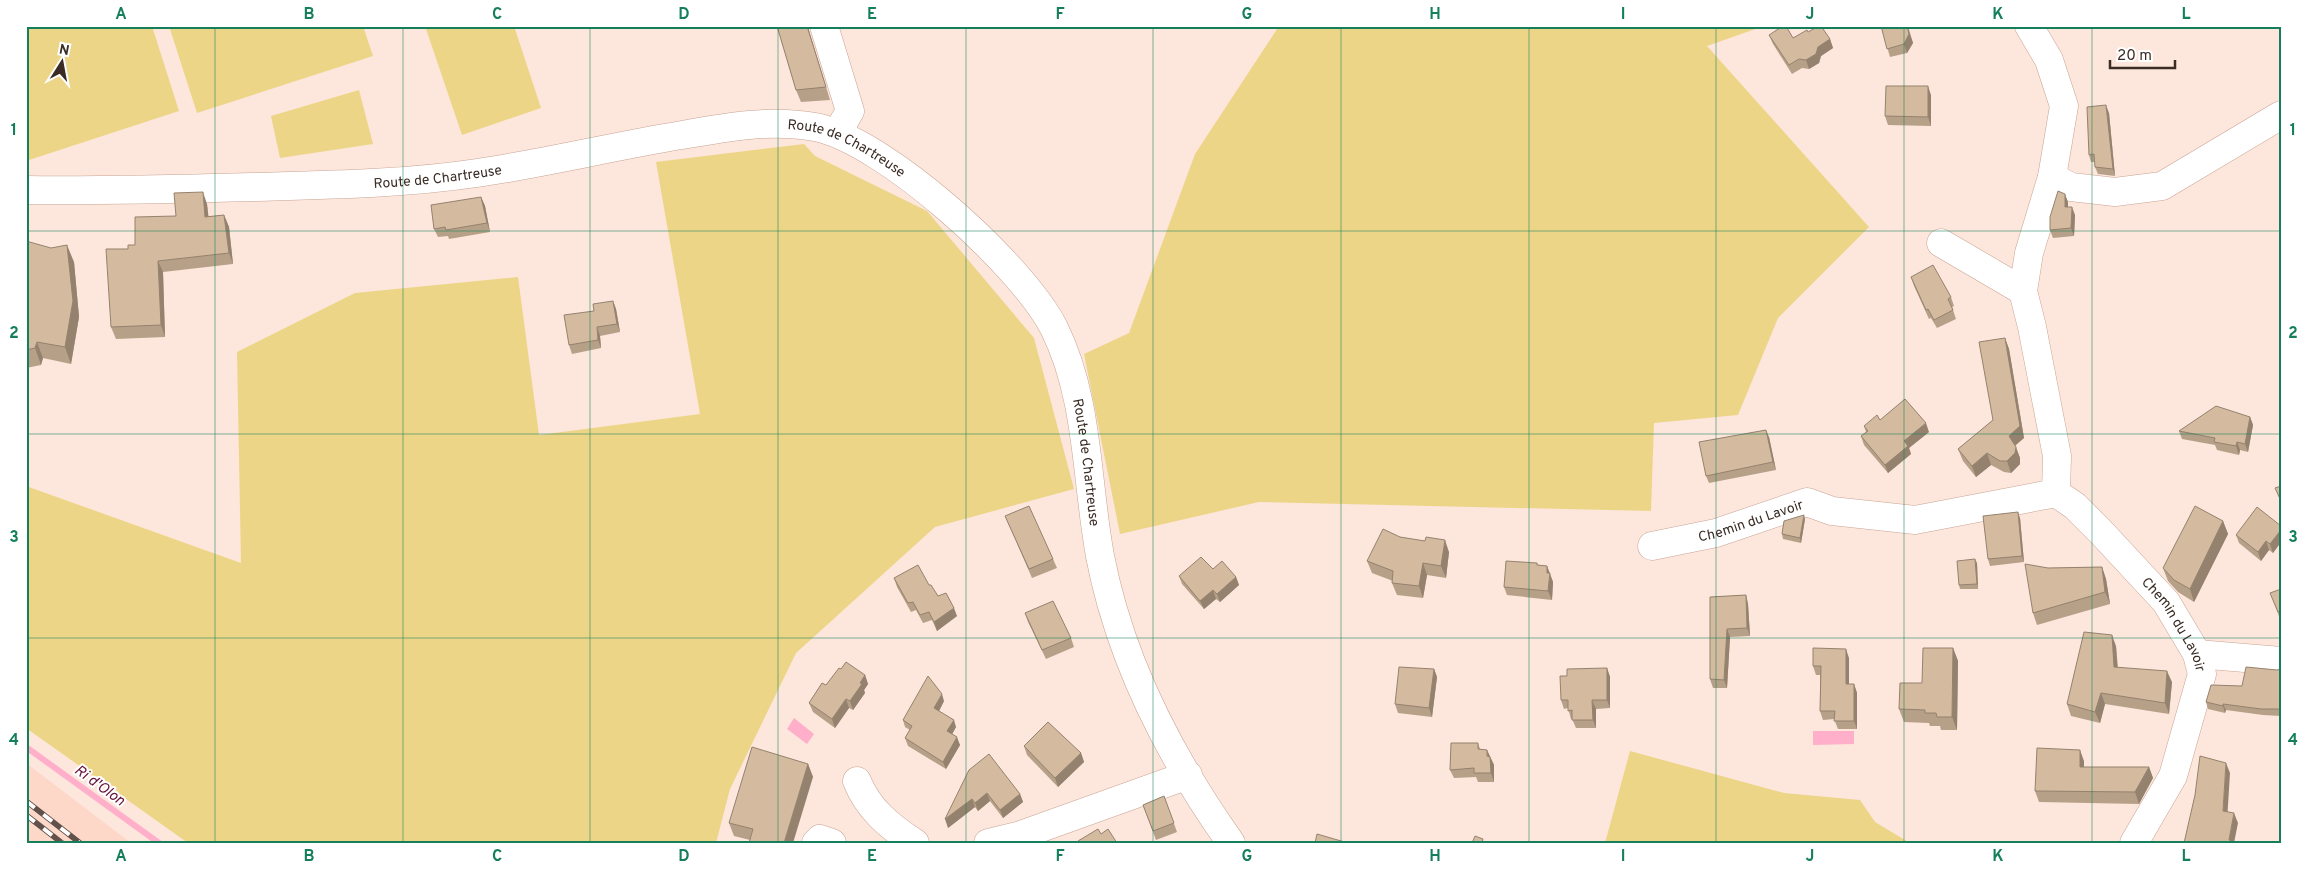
<svg xmlns="http://www.w3.org/2000/svg" width="2307" height="869" font-family="Overpass,sans-serif">
  <style>
    .built { fill: #fdd8c8 }
    .green { fill: #edd587 }
    .water { fill: #ffafc9 }
    .lines { fill: none; stroke-linecap: round; stroke-linejoin: round }
    .stream { stroke: #ffafc9; stroke-width: 6 }
    .minor-casing { stroke: #c8a494; stroke-width: 29 }
    .major-casing { stroke: #c8a494; stroke-width: 29 }
    .minor { stroke: #fff; stroke-width: 28 }
    .major { stroke: #fff; stroke-width: 28 }
    .rail-casing { stroke: #61514a; stroke-width: 5.5 }
    .rail { stroke: #fff; stroke-width: 4; stroke-dasharray: 11; stroke-linecap: butt }
    .wall { fill: #b6a088 }
    .shaded-wall { fill: #94826f }
    .building { fill: #d4ba9e; stroke: #94826f }
    .grid { fill: none; stroke: #147f5a; stroke-width: 1; stroke-opacity: 0.55 }
    .labels { text-anchor: middle; stroke-width: 4; stroke-linejoin: round; paint-order: stroke }
    .street-label { font-size: 14px; fill: #3a2c25; stroke: #fff }
    .water-label { font-size: 15px; font-style: italic; fill: #651038; stroke: #fff }
    .neatline { fill: none; stroke: #147f5a; stroke-width: 2 }
    .grid-label { font-size: 16px; text-anchor: middle; font-weight: bold; fill: #147f5a }
  </style>
  <rect width="100%" height="100%" fill="#fde6dc"/>
  <!-- built -->
  <path class="built" d="M26,763L131,843H26Z"/>
  <!-- green -->
  <path class="green" d="M26,26H152L179,111L26,161Z
    M169,26H363L373,56L197,113Z
    M425,26H514L541,108L462,135Z
    M1279,26H1764L1707,46L1869,227L1778,318L1738,415L1654,423L1651,511L1259,502L1120,534L1084,354L1129,333L1195,154Z
    M359,90L373,144L280,158L271,116Z
    M804,144L815,156L927,211L1034,338L1074,489L935,527L796,653L730,789L716,843H188L26,728V486L241,563L237,352L355,293L518,277L539,435L700,414L656,162Z
    M1630,751L1784,793L1860,800L1875,822L1910,843H1605Z"/>
  <!-- water -->
  <path class="water" d="M794,718L814,734L807,744L787,729Z
    M1813,731H1854V744L1813,745Z"/>
  <g class="lines">
    <!-- stream -->
    <path class="stream" d="M26,747L159,843"/>
    <!-- minor casing -->
    <g class="minor-casing">
      <g id="minor">
        <path d="M824,26L850,111L844,121L842,135"/>
        <path id="s1" d="M2029,26L2049,60L2064,106L2052,177L2029,253L2023,291L2032,327L2057,456L2056,493L2075,506L2100,531L2166,602L2197,654L2202,674L2173,776L2134,843"/>
        <path d="M2052,177L2071,187L2115,192L2162,186L2281,115"/>
        <path d="M1941,243L2023,291"/>
        <path id="s2" d="M1652,546L1716,533L1807,502L1832,511L1915,520L2056,493"/>
        <path d="M2197,654L2281,661"/>
        <path d="M857,781C868,809 890,827 915,843"/>
        <path d="M816,843L820,839L832,843"/>
        <path d="M988,843L1021,835L1188,775"/>
      </g>
    </g>
    <!-- major casing -->
    <g class="major-casing">
      <g id="major">
        <path id="s3" d="M26,190C102,191 177,189 252,187C327,185 403,184 477,173C546,163 614,146 682,135C727,127 771,119 815,127C884,140 1022,265 1054,328C1089,398 1086,480 1100,556C1120,660 1170,757 1231,843"/>
      </g>
    </g>
    <!-- minor -->
    <use href="#minor" class="minor"/>
    <!-- major -->
    <use href="#major" class="major"/>
    <!-- rail casing -->
    <g class="rail-casing">
      <path id="rail" d="M26,801L80,843
        M26,815L62,843"/>
    </g>
    <!-- rail -->
    <use href="#rail" class="rail"/>
  </g>
  <!-- wall -->
  <path class="wall" d="M777,26H809V31L830,100L801,102L796,90Z
    M1881,26H1908L1913,43L1907,53L1890,57Z
    M1808,32L1830,39L1833,48L1821,56L1819,63L1809,69L1802,68L1792,74L1773,44L1769,35L1793,38Z
    M1931,95V126L1888,125L1885,116Z
    M2109,113L2115,176L2098,174L2095,167V162H2091L2089,155Z
    M481,197L485,206L490,232L449,239L448,236L438,237L434,229Z
    M2068,202V207L2075,215L2074,236L2053,238L2050,230Z
    M207,204L208,217L224,215L229,227L233,264L163,272L165,337L116,339L111,327L128,249L135,245L176,216Z
    M26,241L74,262L79,317L71,364L43,358L41,365L26,368Z
    M1911,277L1951,297L1954,306L1952,307L1956,319L1937,328L1931,318L1929,319L1914,286Z
    M613,301L616,309L620,332L600,336L601,348L572,354L569,345L594,311Z
    M2005,338L2009,349L2024,438L2015,446L2020,458V464L2011,473L2004,472L1991,465L1976,477L1963,461L1958,449L1993,420Z
    M2250,417L2253,425L2248,452L2240,450L2239,455L2217,450L2215,445L2182,439L2179,431Z
    M1880,420L1929,432L1909,448L1911,454L1888,473L1864,445L1861,436L1866,432L1864,426Z
    M1769,437L1776,470L1709,483L1706,476Z
    M1005,516L1053,559L1057,568L1032,578Z
    M2020,518L2024,562L1990,566L1988,559Z
    M1805,519L1801,543L1783,539L1782,534Z
    M2223,521L2228,534L2194,602L2178,592L2168,581L2163,568Z
    M2281,526V542L2273,553L2269,550L2261,561L2239,543L2236,535Z
    M1400,537L1449,552L1446,578L1427,575L1423,598L1397,595L1392,583L1393,581L1372,573L1367,561Z
    M1537,563L1538,565L1547,566L1553,582L1552,600L1507,595L1504,587Z
    M1977,563L1978,589H1960L1959,585Z
    M2102,567L2106,579L2110,604L2037,625L2033,613L2048,568Z
    M1213,569L1236,577L1239,585L1220,602L1216,599L1204,609L1182,584L1179,576Z
    M894,578L929,585L938,596L957,616L937,631L932,620L923,623L916,610L911,612L897,587Z
    M2281,589V619H2280L2273,600Z
    M1746,595L1748,604L1750,636L1730,637L1727,688H1713L1710,679V597Z
    M1025,613L1071,638L1074,647L1046,659L1028,622Z
    M2116,646L2118,667L2172,682L2169,714L2105,704L2100,723L2071,716L2067,704Z
    M1953,648L1958,661L1957,730H1941L1940,726H1930L1929,723L1904,722L1899,709Z
    M1849,658V684H1854L1857,693V729H1838L1834,719L1823,720L1820,711V675H1816L1813,666Z
    M1607,668L1610,677V708L1596,709V728H1576L1572,719H1571L1568,708L1564,709L1561,700L1567,676Z
    M841,669L865,675L868,684L864,690L865,693L853,710L849,708L835,728L813,712L809,703Z
    M1434,669L1437,677L1432,717L1398,713L1395,704Z
    M2281,669V716L2263,715L2226,710L2225,713L2208,709L2206,702L2277,670Z
    M944,701L939,711L956,727L952,734L960,745L946,769L908,746L905,738L910,730L905,727L903,720Z
    M1478,743L1480,749L1487,750L1494,765V782H1478L1476,777L1454,778L1450,770Z
    M1024,746L1081,753L1084,762L1058,787L1027,755Z
    M2084,761V767H2149L2153,778L2139,804L2039,802L2035,791Z
    M808,764L813,777L750,840L734,836L729,823Z
    M969,770L1020,794L1023,802L1003,818L990,801L978,811L975,807L948,828Z
    M1164,796L1177,832L1156,840L1143,805Z"/>
  <!-- shaded-wall -->
  <path class="shaded-wall" d="M807,26H809V31L830,100Z
    M1907,26L1913,43L1907,53L1904,44Z
    M1830,39L1833,48L1821,56L1819,63L1809,69L1806,60L1818,47Z
    M1928,86L1931,95V126L1928,117Z
    M2106,105L2109,113L2115,176L2113,169Z
    M203,192L207,204L210,229L205,217Z
    M2065,194L2068,202V216L2065,207Z
    M481,197L485,206L490,232L487,223Z
    M2072,207L2075,215L2074,236L2071,228Z
    M224,215L229,227L233,264L229,253Z
    M67,245L74,262L79,317L71,364L65,347Z
    M158,261L163,272L165,337L161,325Z
    M613,301L616,309L620,332L617,324Z
    M597,327L600,336L601,348L598,340Z
    M2005,338L2009,349L2024,438L2013,447L2009,436Z
    M37,342L43,358L41,365L35,348Z
    M2250,417L2253,425L2248,452L2245,444Z
    M1926,423L1929,432L1909,448L1911,454L1888,473L1885,465L1904,441Z
    M1766,430L1769,437L1776,470L1773,462Z
    M2237,442L2240,450L2239,455L2236,446Z
    M2016,447L2020,458V464L2011,473L2007,461Z
    M1987,453L1991,465L1976,477L1972,466Z
    M2018,512L2020,518L2024,562L2022,556Z
    M1804,515L1805,519L1801,543L1800,538Z
    M2223,521L2228,534L2194,602L2190,589Z
    M2281,530V542L2273,553L2270,544Z
    M1445,540L1449,552L1446,578L1441,566Z
    M2266,541L2269,550L2261,561L2258,552Z
    M1975,559L1977,563L1978,589L1977,584Z
    M1423,563L1427,575L1423,598L1419,586Z
    M1547,566L1553,582L1552,600L1548,591L1547,573Z
    M2102,567L2106,579L2110,604L2105,592Z
    M1236,577L1239,585L1220,602L1217,594Z
    M1213,590L1216,599L1204,609L1200,601Z
    M1746,595L1748,604L1750,636L1747,628Z
    M954,608L957,616L937,631L934,622Z
    M1727,629L1730,637L1727,688L1724,680Z
    M2112,635L2116,646L2118,679L2114,667Z
    M1953,648L1958,661L1957,730L1952,717Z
    M1846,649L1849,658V692L1846,684Z
    M1607,668L1610,677V708L1607,700Z
    M1434,669L1437,677L1432,717L1429,708Z
    M2167,671L2172,682L2169,714L2165,703Z
    M865,675L868,684L864,690L865,693L853,710L850,701Z
    M1854,684L1857,693V729L1854,721Z
    M2101,693L2105,704L2100,723L2095,712Z
    M942,694L944,701L937,715L934,708Z
    M846,699L849,708L835,728L832,719Z
    M1592,700L1596,709V728L1593,720Z
    M2223,704L2226,710L2225,713L2223,706Z
    M954,720L956,727L950,738L947,731Z
    M957,737L960,745L946,769L943,762Z
    M1487,750L1494,765V782L1491,773Z
    M2080,750L2084,761V778L2080,767Z
    M1081,753L1084,762L1058,787L1055,778Z
    M2226,763L2230,773L2227,821L2223,811Z
    M808,764L813,777L793,843H784Z
    M2149,767L2153,778L2139,804L2135,792Z
    M987,793L990,801L978,811L975,803Z
    M1020,794L1023,802L1003,818L1000,810Z
    M972,799L975,807L948,828L945,819Z
    M2234,813L2238,823L2234,843L2229,840Z"/>
  <!-- building -->
  <path class="building" d="M777,26H807L826,87L796,90Z
    M1783,26H1786L1793,38L1807,30L1808,32L1819,26H1821L1830,39L1818,47L1816,54L1806,60L1799,59L1789,65L1769,35Z
    M1881,26H1907L1909,34L1904,44L1887,49Z
    M1886,86H1928V117L1885,116Z
    M2106,105L2113,169L2095,167L2094,154L2089,155L2087,107Z
    M2058,191L2065,194V207H2072L2071,228L2050,230V217Z
    M203,192L205,217L224,215L229,253L158,261L161,325L111,327L106,249H128V245H135V217L176,216L174,193Z
    M481,197L487,223L446,230L445,227L434,229L431,205Z
    M26,241L51,248L67,245L73,301L65,347L37,342L35,348L26,350Z
    M1933,265L1951,297L1948,299L1953,310L1934,320L1928,309L1926,310L1911,277Z
    M613,301L617,324L597,327L598,340L569,345L564,315L594,311L593,304Z
    M2005,338L2020,426L2009,436L2016,447L2015,453L2007,461H2000L1987,453L1972,466L1958,449L1993,420L1979,342Z
    M1905,399L1926,423L1904,441L1908,446L1885,465L1861,436L1868,431L1864,426L1877,415L1880,420Z
    M2216,406L2250,417L2245,444L2237,442L2236,446L2214,442L2215,438L2179,431Z
    M1766,430L1773,462L1706,476L1699,442Z
    M2281,486V501L2275,488Z
    M1029,506L1053,559L1029,569L1005,516Z
    M2195,506L2223,521L2190,589L2174,580L2163,568Z
    M2257,507L2281,526V530L2270,544L2266,541L2258,552L2236,535Z
    M2018,512L2022,556L1988,559L1983,516Z
    M1804,515L1800,538L1782,534L1784,521Z
    M1383,529L1400,537L1425,541L1426,537L1445,540L1441,566L1423,563L1419,586L1392,583L1393,571L1367,561Z
    M1201,557L1213,569L1222,561L1236,577L1217,594L1213,590L1200,601L1179,576Z
    M1975,559L1977,584L1959,585L1957,561Z
    M1506,561L1537,563V565L1547,566V573H1550L1548,591L1504,587Z
    M2025,564L2048,568L2102,567L2105,592L2033,613Z
    M918,565L929,585H931L938,596L946,593L954,608L934,622L929,612L920,615L913,602L908,603L894,578Z
    M2281,589V611L2278,612L2270,593Z
    M1746,595L1747,628L1727,629L1724,680L1710,679V597Z
    M1053,601L1071,638L1042,650L1025,613Z
    M2084,632L2112,635L2114,667L2167,671L2165,703L2101,693L2095,712L2067,704Z
    M1813,648L1846,649V684H1854V721H1834L1835,711H1820L1821,666H1813Z
    M1923,648H1953L1952,717H1937L1936,713H1925V710L1899,709L1900,683H1922Z
    M846,662L865,675L860,683L862,684L850,701L846,699L832,719L809,703L822,683L826,685L839,668L841,669Z
    M1399,667L1434,669L1429,708L1395,704Z
    M2246,667L2277,670L2281,669V709H2261L2223,704V706L2206,702L2211,685L2242,686Z
    M1607,668V700H1592L1593,720H1572V710L1568,711V700H1561L1560,676H1567V669Z
    M928,676L942,694L934,708L954,720L947,731L957,737L943,762L905,738L912,726L903,720Z
    M1048,722L1081,753L1055,778L1024,746Z
    M1451,743H1478V749L1487,750V756L1490,757L1491,773H1474V768L1450,770Z
    M752,747L808,764L784,843H749L753,829L729,823Z
    M2037,748L2080,750V767H2149L2135,792L2035,791Z
    M989,754L1020,794L1000,810L987,793L975,803L972,799L945,819L969,770Z
    M2200,756L2226,763L2223,811L2234,813L2229,840L2238,843H2184L2195,795Z
    M1164,796L1174,823L1153,831L1143,805Z
    M1098,829L1101,834L1108,829L1117,843H1079L1078,841Z
    M1317,834L1348,843H1315Z
    M1475,836L1483,839L1482,843H1472Z"/>
  <!-- grid -->
  <path class="grid" d="M215,26V843M403,26V843M590,26V843M778,26V843M966,26V843M1153,26V843M1341,26V843M1529,26V843M1716,26V843M1904,26V843M2092,26V843M26,231H2281M26,434H2281M26,638H2281"/>
  <g class="labels">
    <!-- street labels -->
    <g class="street-label">
      <text dy="5" stroke="none"><textPath href="#s3" startOffset="831">Route de Chartreuse</textPath></text>
      <text dy="5" stroke="none"><textPath href="#s3" startOffset="412">Route de Chartreuse</textPath></text>
      <text dy="5" stroke="none"><textPath href="#s3" startOffset="1251">Route de Chartreuse</textPath></text>
      <text dy="5" stroke="none"><textPath href="#s2" startOffset="102">Chemin du Lavoir</textPath></text>
      <text dy="5" stroke="none"><textPath href="#s1" startOffset="662">Chemin du Lavoir</textPath></text>
    </g>
    <!-- water labels -->
    <g class="water-label">
      <text transform="translate(100 785) rotate(36)" y="5">Ri d'Olon</text>
    </g>
  </g>
  <!-- border -->
  <rect width="2307" height="869" fill="none" stroke="#ffffff" stroke-width="55"/>
  <!-- north arrow -->
  <g transform="translate(62 62) rotate(11)" stroke="#ffffff" stroke-width="4" paint-order="stroke">
  <path d="M0-4L9 19L0 12L-9 19Z" fill="#3a2c25"/>
  <text y="-8" font-size="14" font-weight="bold" text-anchor="middle" fill="#3a2c25">N</text>
  </g>
  <!-- scale -->
  <path d="M2110 60v8h65v-8" fill="none" stroke="#3a2c25" stroke-width="2.5"/>
  <text x="2117" y="60" font-size="15" fill="#3a2c25" stroke="#ffffff" stroke-width="4" paint-order="stroke">20 m</text>
  <rect x="28" y="28" width="2252" height="814" class="neatline"/>
  <g class="grid-label">
    <text x="121" y="19">A</text>
    <text x="309" y="19">B</text>
    <text x="497" y="19">C</text>
    <text x="684" y="19">D</text>
    <text x="872" y="19">E</text>
    <text x="1060" y="19">F</text>
    <text x="1247" y="19">G</text>
    <text x="1435" y="19">H</text>
    <text x="1623" y="19">I</text>
    <text x="1810" y="19">J</text>
    <text x="1998" y="19">K</text>
    <text x="2186" y="19">L</text>
    <text x="14" y="135">1</text>
    <text x="2293" y="135">1</text>
    <text x="14" y="338">2</text>
    <text x="2293" y="338">2</text>
    <text x="14" y="542">3</text>
    <text x="2293" y="542">3</text>
    <text x="14" y="745">4</text>
    <text x="2293" y="745">4</text>
    <text x="121" y="861">A</text>
    <text x="309" y="861">B</text>
    <text x="497" y="861">C</text>
    <text x="684" y="861">D</text>
    <text x="872" y="861">E</text>
    <text x="1060" y="861">F</text>
    <text x="1247" y="861">G</text>
    <text x="1435" y="861">H</text>
    <text x="1623" y="861">I</text>
    <text x="1810" y="861">J</text>
    <text x="1998" y="861">K</text>
    <text x="2186" y="861">L</text>
  </g>
</svg>
